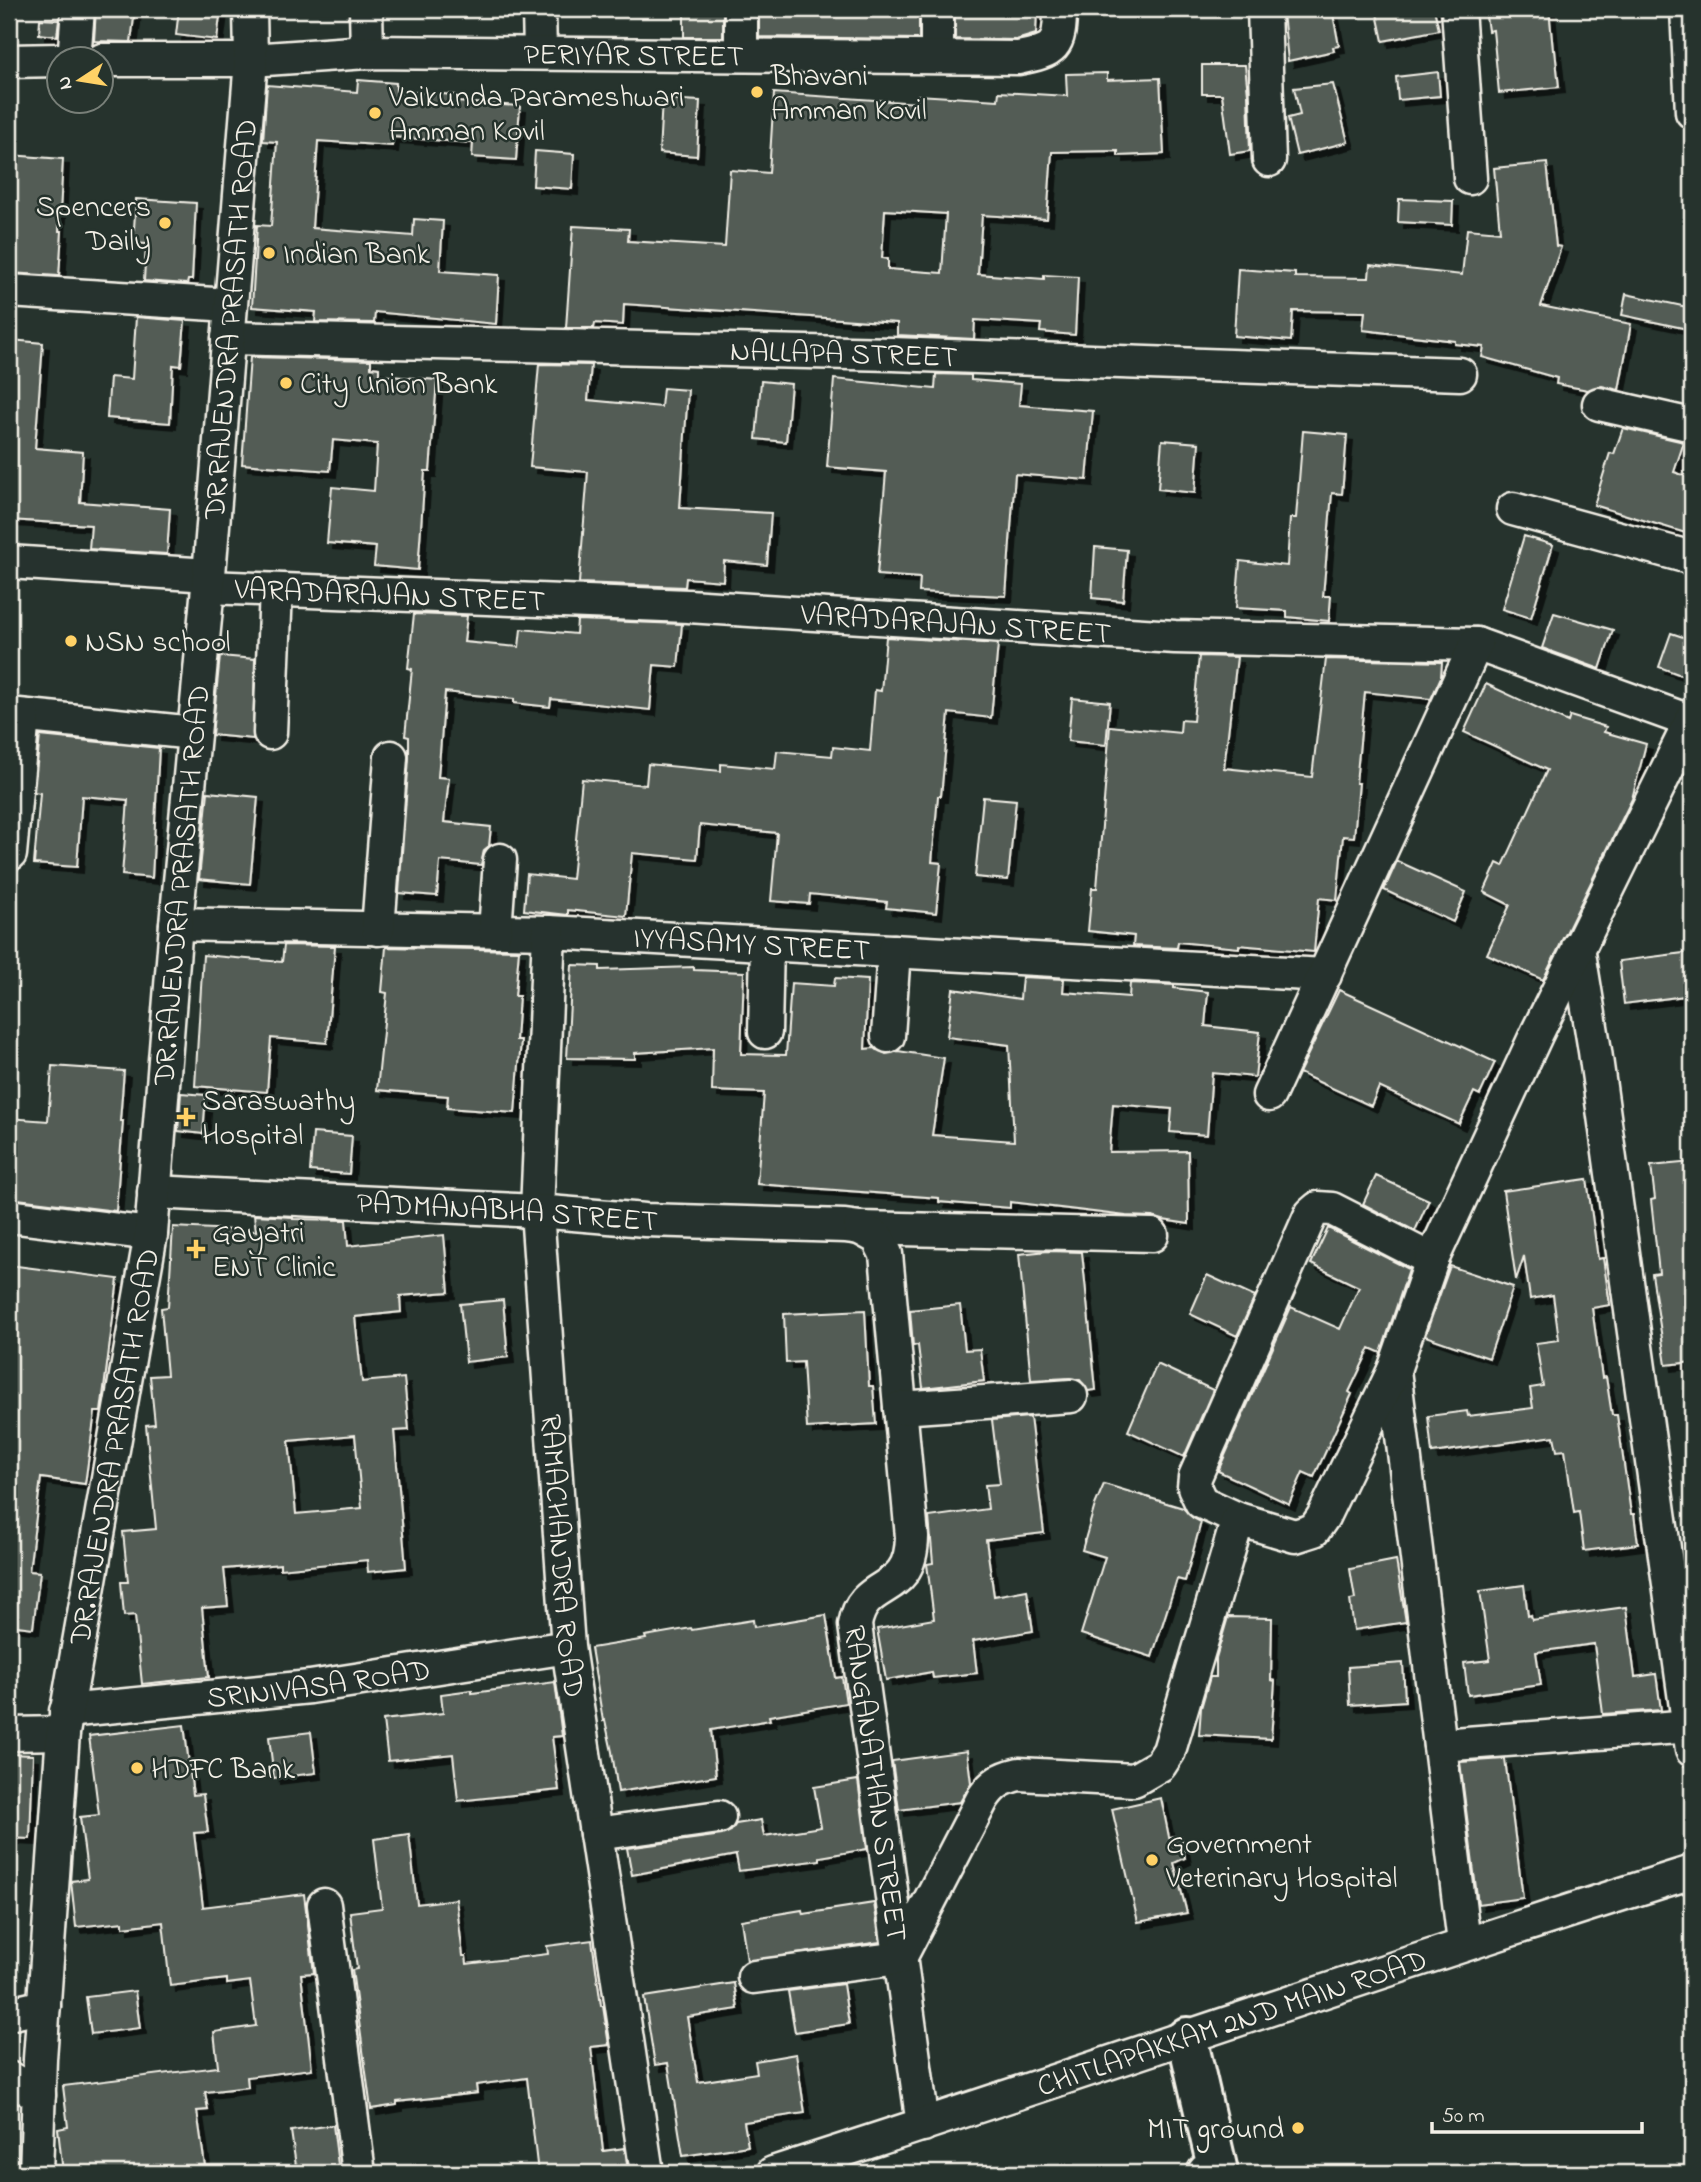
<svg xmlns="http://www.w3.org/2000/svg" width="1701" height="2182" font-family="'Indie Flower',sans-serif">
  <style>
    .building { fill: #525c55; stroke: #f4f1e8; stroke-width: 2; fill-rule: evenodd; filter: url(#shadow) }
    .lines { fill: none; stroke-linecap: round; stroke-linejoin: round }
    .minor-casing { stroke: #f4f1e8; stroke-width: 37 }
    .highway-casing { stroke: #f4f1e8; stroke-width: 44 }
    .minor { stroke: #26332d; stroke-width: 32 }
    .highway { stroke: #26332d; stroke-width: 38 }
    .poi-dot { fill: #ffd166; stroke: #26332d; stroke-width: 2.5 }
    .labels { text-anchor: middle; stroke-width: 5; stroke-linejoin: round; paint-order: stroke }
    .street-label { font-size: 30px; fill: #f4f1e8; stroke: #26332d }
    .poi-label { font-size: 30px; fill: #f4f1e8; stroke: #26332d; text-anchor: start }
  </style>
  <defs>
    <filter id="shadow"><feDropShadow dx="6" dy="6" stdDeviation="0" flood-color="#0009"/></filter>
  </defs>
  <rect width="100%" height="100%" fill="#26332d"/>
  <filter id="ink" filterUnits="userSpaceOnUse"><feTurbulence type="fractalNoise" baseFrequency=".0143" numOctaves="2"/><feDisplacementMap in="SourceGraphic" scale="14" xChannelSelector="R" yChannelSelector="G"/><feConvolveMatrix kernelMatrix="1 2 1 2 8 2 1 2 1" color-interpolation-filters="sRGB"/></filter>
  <g filter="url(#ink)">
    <!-- building -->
    <path class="building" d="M96,9H135L131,42L94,41Z
      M179,9H221L217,40L176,35Z
      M684,9H723V37H684Z
      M759,9H854L853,12L919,13V39L759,37Z
      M955,9H1037L1036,34L1016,40L955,39Z
      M1304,9H1332L1339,46L1333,47L1334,51L1288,61L1283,13Z
      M1376,9H1434L1439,30L1383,41Z
      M1485,9H1549L1553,50H1555L1559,87L1499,93L1493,30L1488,31Z
      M40,19L59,20L57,36L39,34Z
      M1202,65H1245L1248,94L1250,151L1230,154L1222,94H1202Z
      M1438,72L1440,96L1398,100L1396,77Z
      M1107,73V80L1160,78L1164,154L1118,156V151L1052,152L1047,219L982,215L978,274L1044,279V275L1078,277L1075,335L1040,332L1041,324L975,320L974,339L917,336L897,335V323L624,304L623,325L595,323L594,328H566L573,226L629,229L628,241L725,247L730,170L769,173L774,93L918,103V95L998,100L999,92L1067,96L1066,74ZM885,210L946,214L942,273L888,269V259L882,258Z
      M358,80L396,83V91L456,95V102L520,106L516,160L472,157L473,143L393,137L392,146L318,141L312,228L413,236L414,219L443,221L440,271L499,275L496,324L375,312L374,323L315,322L316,312L252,307L257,225L271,226L277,142L263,141L267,85L357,92Z
      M1333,84L1348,142L1297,155L1288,118L1300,115L1294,88Z
      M662,99L700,101L697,156L659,153Z
      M535,151L574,154L572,189L533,186Z
      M9,155L63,159L59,231H62L59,276L9,273Z
      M1547,163L1556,246L1561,247L1541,306L1631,324L1619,390L1602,386L1588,390L1556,384L1557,378L1482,357L1484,347L1455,344V341L1363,330L1365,312L1293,311L1291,341L1234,336L1238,269L1295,273V277L1369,278L1370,265L1462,275L1467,229L1500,232L1494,168Z
      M136,199L196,203L192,280H188L187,284L144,281L146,244L133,243Z
      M1399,199L1453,201L1452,225L1398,222Z
      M1626,294L1692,308V330L1622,315Z
      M136,317L185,321L181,366L173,365L170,423L107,418L110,377L132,379Z
      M11,340L43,343L35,448L83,452L80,502L170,509L167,554L89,549L91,525L9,520V377Z
      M250,357L371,360V367L379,368V375L437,380L430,471H425L418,570L374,566L376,547L327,543L332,487L374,491L377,444L333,440L330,471L242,464Z
      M539,364L591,365L588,400L661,407L663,388L688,390L680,508L771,513L767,565L724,561L723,581L686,578L685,587L579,583L588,472L530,467Z
      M936,374L971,375V380L1021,384L1019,405L1093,411L1087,480L1015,474L1006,596L919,592L920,578L877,575L886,472L827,467L834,379L935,389Z
      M761,381L791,384L786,442L756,439Z
      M1623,428L1684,442L1674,472L1692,478V535L1594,505L1610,453L1614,454Z
      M1303,431L1347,435L1342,494L1332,493L1323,596H1331L1329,621L1287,617V611L1236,608L1240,561L1287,566L1290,518H1296Z
      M1162,440L1199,443L1195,493L1158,489Z
      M1524,536L1553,545L1531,618L1502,609Z
      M1095,547L1127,550L1123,601L1092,598Z
      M1554,613L1613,630L1600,669L1542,648Z
      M414,614L467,616L464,642L519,647L521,629L576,634L577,620L682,624L678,667L654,665L650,710L551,699L550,707L514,703V699L445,692L438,777L449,778L444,822L491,827L489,846L484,850L481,865L440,861L437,896L399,893L409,758V737L405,736L412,669L408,668Z
      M1671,633L1692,640V679L1659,667Z
      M886,637L998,644L991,718L949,713L941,796H938L932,862L941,863L936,913L886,908L887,902L810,894L809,904L771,901L777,833L700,825L697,859L632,853L626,916L568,910V915L524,910L527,874L572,879L582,779L646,785L648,764L721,771V764L775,769L777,751L832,756L833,747L870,751L875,690L881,691Z
      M220,656L255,659L253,739L212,735Z
      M1199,656L1237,657L1224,768L1312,777L1326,659L1442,662L1441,677L1431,699L1365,692L1356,783H1359L1354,837L1343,836L1337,900L1319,898L1314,952L1239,945V948L1178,942L1177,948L1133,946L1134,936L1088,931L1092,888H1097L1110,726L1180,733L1181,720L1193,721Z
      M1486,684L1568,722L1570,716L1606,727L1604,732L1646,744L1632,799L1543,980L1487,954L1510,905L1484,892L1497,863L1503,866L1547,770L1464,732Z
      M1072,698L1110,702L1106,745L1068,741Z
      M40,736L159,748L152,878L122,875L128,800L82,796L77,867L34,864L40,793L34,792Z
      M208,792L258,797L250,884L199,879Z
      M983,797L1016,800L1008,880L975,877Z
      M1397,861L1466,892L1453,922L1384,890Z
      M284,945L335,946L327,1043L271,1038L267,1092L195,1086L203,955L282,962Z
      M386,947L519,950L515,996H519L516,1040H521L515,1113L447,1108L448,1096L377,1090L387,993L382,992Z
      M1692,952V995L1624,1004L1619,961Z
      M572,965L600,966V970L694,967V970L744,972L741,1054L786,1055L791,983L834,986L835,978L868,980L865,1049L875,1048L886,1054L898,1051L944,1058L932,1135L1014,1141L1009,1045L947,1037L953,989L1020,999L1022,977L1064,979L1063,992L1129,997L1130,983L1174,985V988L1208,992L1205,1026L1260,1032L1255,1077L1212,1073L1207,1135L1170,1132L1172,1109L1113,1104L1109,1152L1188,1151L1189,1224L1163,1220L1152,1217L1126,1216L1010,1202V1208L939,1202V1198L757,1184L764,1093L712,1091L713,1048L635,1053V1059L567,1058Z
      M1339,990L1495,1062L1480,1095L1474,1092L1459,1124L1379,1087L1371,1106L1299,1073Z
      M52,1066L124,1071L120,1121H123L116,1211L9,1198V1118L48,1121Z
      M181,1093L206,1095L203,1134L178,1131Z
      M313,1133L352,1136L349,1174L310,1171Z
      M1692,1162V1362L1666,1365L1652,1274L1659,1273L1651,1200L1655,1199L1651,1166Z
      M1376,1176L1429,1200L1415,1231L1363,1204Z
      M1587,1179L1598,1259L1603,1258L1610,1305L1592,1308L1602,1378L1606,1377L1612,1415H1617L1631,1514H1634L1638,1544L1584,1551L1579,1512L1574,1513L1565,1450L1557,1451L1554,1436L1432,1453L1428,1416L1467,1411L1468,1416L1533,1408L1530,1388L1543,1386L1536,1343L1559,1340L1553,1295L1530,1299L1524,1256L1516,1280L1503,1191Z
      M254,1215L293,1217V1219L346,1220L348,1246L444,1235L449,1292L400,1296L401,1312L355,1317L362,1382L404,1378L409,1430L394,1431L406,1568L368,1572L367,1560L280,1569V1564L224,1569L228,1606L202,1608L209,1677L142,1684L135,1615L124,1616L121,1582H128L123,1532L156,1529L146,1425L155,1424L150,1376L167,1375L161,1308L168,1307L173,1227L256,1231ZM355,1435L362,1508L296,1514L289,1441Z
      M1328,1228L1409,1269L1381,1353L1370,1348L1349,1392L1352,1394L1314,1477L1303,1472L1289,1504L1218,1471L1291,1307L1340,1329L1359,1287L1311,1264Z
      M1048,1251L1082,1252L1096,1390L1088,1391L1080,1380L1070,1378L1031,1380L1019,1254Z
      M9,1265L118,1279L101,1412H95L85,1484L41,1478L29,1571L40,1572L33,1628L9,1625Z
      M1450,1266L1513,1287L1489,1358L1425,1336Z
      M1207,1275L1255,1297L1237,1336L1190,1314Z
      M503,1300L508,1357L466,1362L460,1304Z
      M960,1305L965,1350L980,1349L984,1381L923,1388L918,1345L913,1346L910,1310Z
      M865,1310L869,1386H873L876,1424L807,1428L803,1362L786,1363L784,1314Z
      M1157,1364L1213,1390L1184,1457L1128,1431Z
      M1030,1417L1044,1533L986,1540L994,1596L1027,1590L1033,1631L973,1641L977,1673L933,1678L932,1672L886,1680L877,1629L934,1619L927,1564L933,1563L929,1517L988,1509L985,1485L1000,1484L992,1420Z
      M1104,1484L1183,1508L1193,1518L1201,1522L1185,1581L1177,1579L1152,1657L1081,1634L1105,1557L1082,1550L1095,1505Z
      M1396,1560L1406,1622L1354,1630L1350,1600L1355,1599L1350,1569Z
      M1524,1585L1528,1616L1531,1615L1532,1620L1626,1607L1635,1677L1656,1674L1661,1710L1603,1714L1594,1644L1536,1652L1541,1685L1468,1695L1464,1663L1490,1660L1480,1591Z
      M826,1615L836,1678L842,1677L846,1703L769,1716L770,1720L711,1730L716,1776L618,1792L612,1752L605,1720L603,1721L591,1648L646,1639L645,1636L691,1628L692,1630L753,1620L754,1627Z
      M1228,1617L1272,1618L1271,1680L1275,1681L1271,1739L1199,1735L1201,1708L1210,1677H1216V1658Z
      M1403,1663L1405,1701L1350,1705L1348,1667Z
      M555,1682L562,1736L552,1737L559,1790L458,1801L453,1754L388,1761L383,1720L443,1713L441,1694L472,1690V1693Z
      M184,1725L193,1795L203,1794L208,1832L194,1833L203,1907L304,1894L314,1973L301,1974L312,2069L247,2077L248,2087L205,2092L208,2110L197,2111L206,2173H63L58,2129L68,2127L63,2086L218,2067L214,2032L256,2026L250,1981L227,1984V1979L170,1986L163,1922L123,1927V1922L76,1927L71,1881L88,1879L80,1817L99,1815L89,1736Z
      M311,1732L316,1773L274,1778L269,1737Z
      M967,1751L971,1783L960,1802L899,1810L892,1761Z
      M9,1754L33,1755L30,1839L9,1838Z
      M1505,1759L1523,1898L1478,1904L1460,1762Z
      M858,1780L867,1849L820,1857V1860L739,1871L736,1855L632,1875L627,1848L722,1835L731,1831L736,1824L761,1820L764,1836L821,1827L814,1787Z
      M1161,1798L1169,1837L1181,1836L1185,1858L1174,1863L1187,1913L1138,1922L1112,1809Z
      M409,1834L417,1904L456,1899L463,1956H466L467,1964L548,1954L547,1946L592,1940L601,2006H603L609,2045L591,2047L603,2151L625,2148L628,2173H538L527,2078L476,2085L477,2093L397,2102V2105L371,2109L352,1970L357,1969L350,1912L382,1908L374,1839Z
      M874,1903L880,1942L747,1961L741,1920L802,1910L803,1914Z
      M734,1983L738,2009L687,2017L698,2082L757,2073L755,2061L796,2054L805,2113L744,2122L748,2146L683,2156L668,2063L655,2065L644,1997Z
      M843,1984L849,2024L795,2032L788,1991Z
      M135,1991L140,2028L91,2034L86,1997Z
      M333,2125L339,2173H297L291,2131Z"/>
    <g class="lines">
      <!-- minor casing -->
      <g class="minor-casing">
        <g id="minor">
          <path d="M366,9L367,52"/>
          <path d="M539,9L540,53"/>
          <path d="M741,9V55"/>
          <path d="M937,9V56"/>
          <path d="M1264,9L1269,160"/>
          <path d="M1458,9L1470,178"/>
          <path d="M1687,9L1692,112"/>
          <path d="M74,60L78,9"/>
          <path id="s1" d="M102,60H251L367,52L1018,58C1055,51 1060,47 1060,9"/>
          <path d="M9,61L60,60"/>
          <path d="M9,291L230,305"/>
          <path id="s2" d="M228,338L892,354L1460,374"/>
          <path d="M1599,404L1692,425"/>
          <path d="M1513,509L1692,558"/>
          <path d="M9,562L209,575"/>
          <path id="s3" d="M208,587L688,606L1175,637L1476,644L1692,722"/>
          <path d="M9,714L194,733"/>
          <path d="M270,733L276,590"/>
          <path d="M10,854L23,716"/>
          <path id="s4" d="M176,924L549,932L1325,975"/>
          <path d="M378,929L391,757"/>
          <path d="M495,931L500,860"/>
          <path id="s5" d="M549,932L537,1211L568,1647L647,2173"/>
          <path d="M1578,947L1595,1051L1692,1750"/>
          <path d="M765,1032L767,944"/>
          <path d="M888,1036L894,951"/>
          <path d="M1269,1095L1476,644"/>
          <path id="s6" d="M154,1192L537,1211L645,1220L845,1226L860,1228L1152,1235"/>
          <path d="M9,1216L151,1234"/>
          <path id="s7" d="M860,1228L878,1238L886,1254L912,1537C911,1599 863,1576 855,1625L923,2125"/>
          <path d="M1394,1370L1464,1943"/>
          <path d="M900,1408L1071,1396"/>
          <path d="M1238,1519L1201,1502L1194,1487L1195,1477L1311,1214L1318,1208L1332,1209L1432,1260"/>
          <path id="s8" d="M66,1711L310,1687L568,1647"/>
          <path d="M9,1734L63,1733"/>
          <path d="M1440,1745L1692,1726"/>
          <path d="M596,1834L719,1817"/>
          <path d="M324,1905L359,2173"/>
          <path d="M754,1977L900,1958L983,1798C993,1783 1002,1778 1019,1774L1134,1780L1160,1765L1169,1751L1238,1519L1295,1536L1314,1530L1323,1517L1394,1370L1432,1260L1537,1033L1692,719"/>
          <path d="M9,2014L44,2006"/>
          <path d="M9,2078L39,2095"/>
          <path id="s9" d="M36,2173L40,2059L63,1733L151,1234L176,924L208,587L251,60L250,9"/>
          <path id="s10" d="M773,2173C1080,2075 1384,1968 1692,1872"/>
        </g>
      </g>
      <!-- highway casing -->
      <g class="highway-casing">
        <path id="highway" d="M1187,2037L1217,2167L1207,2173"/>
      </g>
      <!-- minor -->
      <use href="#minor" class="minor"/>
      <!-- highway -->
      <use href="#highway" class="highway"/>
    </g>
  </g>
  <!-- markers -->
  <g class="poi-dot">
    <circle cx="757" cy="92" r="7"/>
    <circle cx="375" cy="113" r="7"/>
    <circle cx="165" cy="223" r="7"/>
    <circle cx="269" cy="253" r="7"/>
    <circle cx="286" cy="383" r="7"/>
    <circle cx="71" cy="641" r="7"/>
    <path d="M182.5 1106.5h7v7h7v7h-7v7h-7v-7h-7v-7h7z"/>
    <path d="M192.5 1238.5h7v7h7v7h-7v7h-7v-7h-7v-7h7z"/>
    <circle cx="137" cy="1768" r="7"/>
    <circle cx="1152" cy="1860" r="7"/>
    <circle cx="1298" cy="2128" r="7"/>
  </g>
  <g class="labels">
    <!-- street labels -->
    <g class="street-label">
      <text dy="10" stroke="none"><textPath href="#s1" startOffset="532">PERIYAR STREET</textPath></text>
      <text dy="10" stroke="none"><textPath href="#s9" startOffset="1866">DR.RAJENDRA PRASATH ROAD</textPath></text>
      <text dy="10" stroke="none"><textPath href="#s2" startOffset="616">NALLAPA STREET</textPath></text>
      <text dy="10" stroke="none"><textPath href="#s3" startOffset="182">VARADARAJAN STREET</textPath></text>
      <text dy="10" stroke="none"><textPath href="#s3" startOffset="749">VARADARAJAN STREET</textPath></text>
      <text dy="10" stroke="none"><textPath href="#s9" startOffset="1298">DR.RAJENDRA PRASATH ROAD</textPath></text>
      <text dy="10" stroke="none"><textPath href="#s4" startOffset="576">IYYASAMY STREET</textPath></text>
      <text dy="10" stroke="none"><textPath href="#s6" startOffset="354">PADMANABHA STREET</textPath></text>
      <text dy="10" stroke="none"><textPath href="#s9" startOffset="732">DR.RAJENDRA PRASATH ROAD</textPath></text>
      <text dy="10" stroke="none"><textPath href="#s5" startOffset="625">RAMACHANDRA ROAD</textPath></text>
      <text dy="10" stroke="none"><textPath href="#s8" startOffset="254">SRINIVASA ROAD</textPath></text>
      <text dy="10" stroke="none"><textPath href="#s7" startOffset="593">RANGANATHAN STREET</textPath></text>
      <text dy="10" stroke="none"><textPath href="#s10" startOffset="483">CHITLAPAKKAM 2ND MAIN ROAD</textPath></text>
    </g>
    <!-- poi labels -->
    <g class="poi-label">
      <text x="771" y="85">Bhavani<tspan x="771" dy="34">Amman Kovil</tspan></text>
      <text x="389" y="106">Vaikunda Parameshwari<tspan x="389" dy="34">Amman Kovil</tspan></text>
      <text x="151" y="216" text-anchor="end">Spencers<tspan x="151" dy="34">Daily</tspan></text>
      <text x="283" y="263">Indian Bank</text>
      <text x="300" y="393">City Union Bank</text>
      <text x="85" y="651">NSN school</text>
      <text x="202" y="1110">Saraswathy<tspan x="202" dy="34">Hospital</tspan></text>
      <text x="212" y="1242">Gayatri<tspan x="212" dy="34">ENT Clinic</tspan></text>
      <text x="151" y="1778">HDFC Bank</text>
      <text x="1166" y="1853">Government<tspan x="1166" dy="34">Veterinary Hospital</tspan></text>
      <text x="1284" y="2138" text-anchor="end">MIT ground</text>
    </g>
  </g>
  <!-- margin -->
  <rect width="1701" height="2182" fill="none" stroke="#26332d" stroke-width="35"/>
  <rect x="18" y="18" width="1666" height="2147" fill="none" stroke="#f4f1e8" stroke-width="2.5" filter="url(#ink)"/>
  <!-- north arrow -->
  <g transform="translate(80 80) rotate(258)"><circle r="33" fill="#26332d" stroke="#787f78" stroke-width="2"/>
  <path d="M0-5L12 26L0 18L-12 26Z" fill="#ffd166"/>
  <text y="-10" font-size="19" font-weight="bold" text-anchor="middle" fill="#f4f1e8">N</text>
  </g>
  <!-- scale -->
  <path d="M1432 2122v10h210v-10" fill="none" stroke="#f4f1e8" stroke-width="3.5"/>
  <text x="1442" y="2122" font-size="21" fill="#f4f1e8" stroke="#26332d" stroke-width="5" paint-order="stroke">50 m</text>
</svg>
